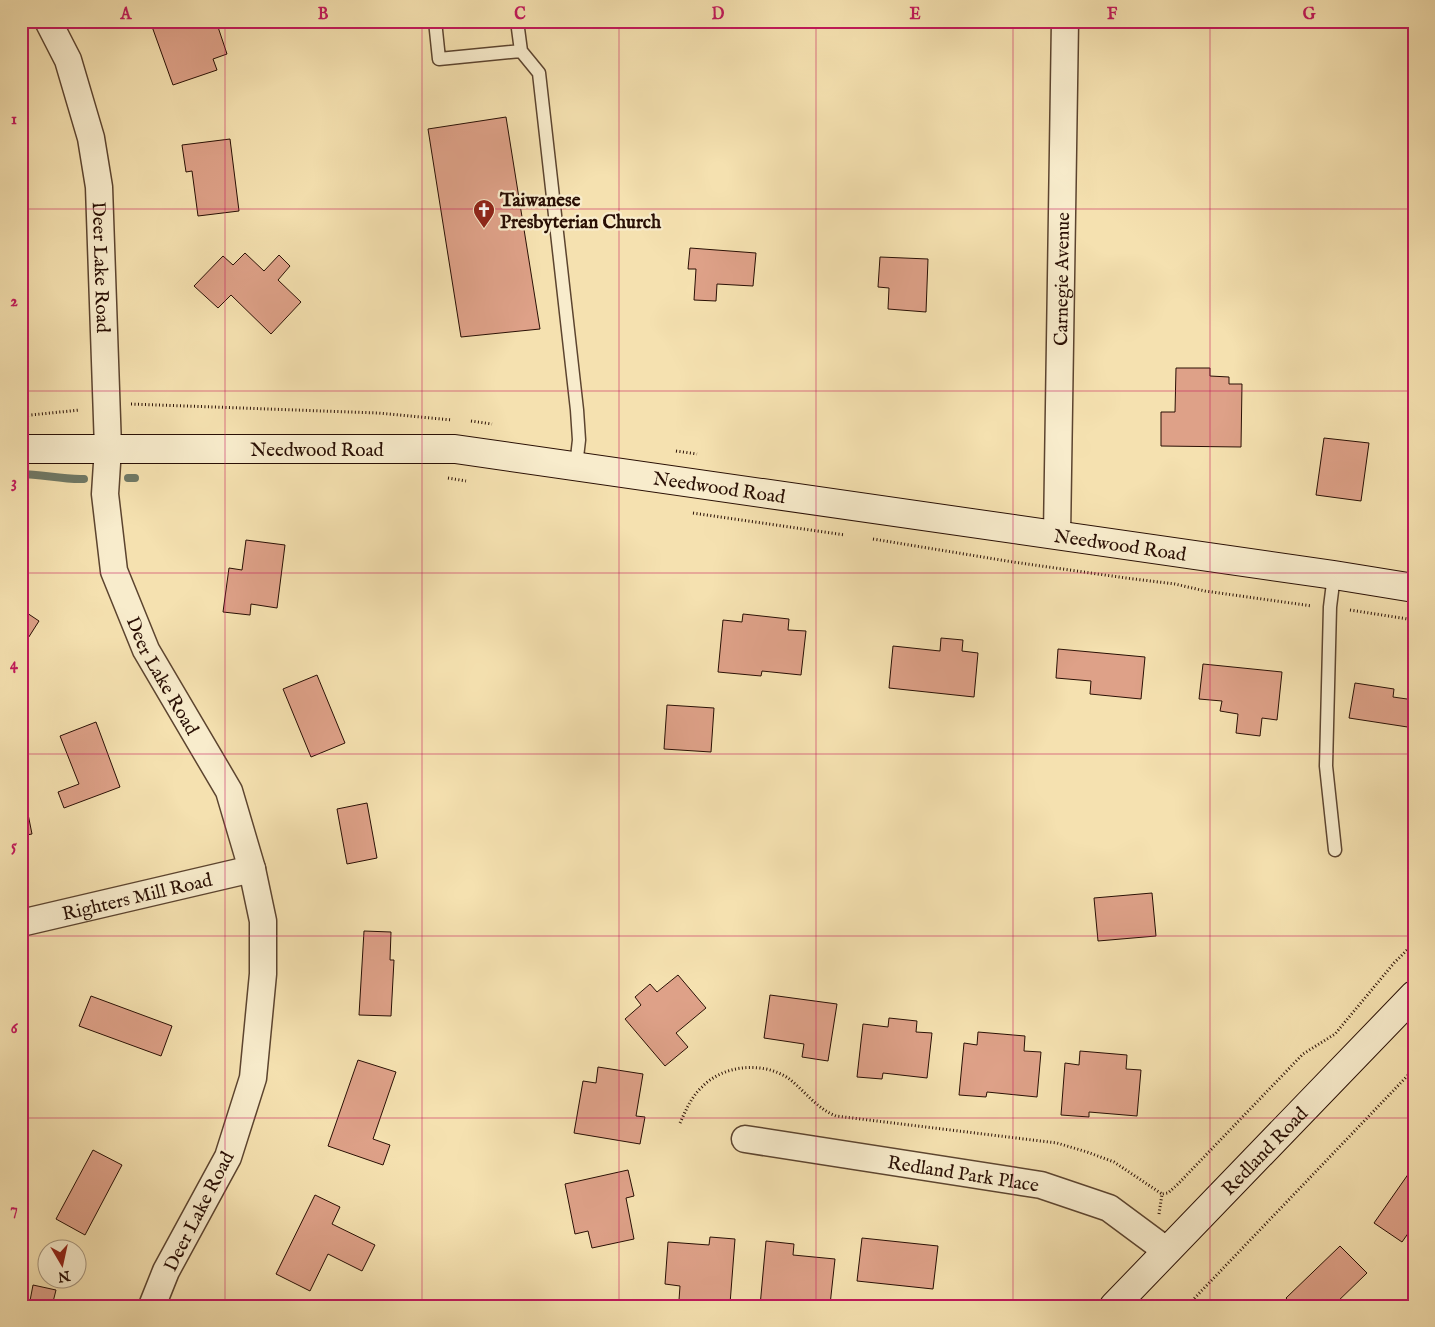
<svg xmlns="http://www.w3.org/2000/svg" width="1435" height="1327" font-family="'IM FELL English',serif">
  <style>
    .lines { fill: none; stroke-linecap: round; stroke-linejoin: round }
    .stream { stroke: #6f7865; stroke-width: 8 }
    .building { fill: #dea188; stroke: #290f04 }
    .lane-casing { stroke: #5c442f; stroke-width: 15 }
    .street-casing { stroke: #5c442f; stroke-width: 29 }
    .secondary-casing { stroke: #290f04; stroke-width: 30 }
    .path { stroke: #290f04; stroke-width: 3; stroke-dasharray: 1 2.5; stroke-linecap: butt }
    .lane { stroke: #f8eccc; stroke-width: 12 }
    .street { stroke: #f8eccc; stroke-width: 26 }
    .secondary { stroke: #f8eccc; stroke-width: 28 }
    .grid { fill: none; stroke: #c2185b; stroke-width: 1; stroke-opacity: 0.55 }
    .labels { text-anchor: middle; stroke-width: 4.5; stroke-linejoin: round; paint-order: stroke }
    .poi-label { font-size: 19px; font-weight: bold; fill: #290f04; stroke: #f8eccc; text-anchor: start }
    .street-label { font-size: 19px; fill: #290f04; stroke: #f8eccc }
    .neatline { fill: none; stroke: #c2185b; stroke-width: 2 }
    .grid-label { font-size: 16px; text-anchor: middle; font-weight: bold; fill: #c2185b }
  </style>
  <rect width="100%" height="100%" fill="#f5e1b0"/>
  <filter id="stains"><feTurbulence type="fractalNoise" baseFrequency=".004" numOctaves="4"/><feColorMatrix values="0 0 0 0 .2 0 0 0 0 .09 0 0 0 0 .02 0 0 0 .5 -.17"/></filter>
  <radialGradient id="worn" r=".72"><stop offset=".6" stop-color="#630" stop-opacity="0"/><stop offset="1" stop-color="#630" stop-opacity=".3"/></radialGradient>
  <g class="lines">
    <!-- stream -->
    <path class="stream" d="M21,474C42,474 63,480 84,479
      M128,478H135"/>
  </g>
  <!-- building -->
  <path class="building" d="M150,21H198L199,24L205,21H216L227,54L213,59L217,70L173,85Z
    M506,117L540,329L461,337L428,129Z
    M230,139L239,211L198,216L192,171L186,172L182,145Z
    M690,248L756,253L753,286L717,284L716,301L694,300L696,269H688Z
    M245,253L264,271L279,255L290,266L278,280L301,302L271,334L231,295L218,308L194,286L223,256L233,265Z
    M880,257L928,259L926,312L888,309L889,288L878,287Z
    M1176,368H1210V376L1229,377V384H1242L1241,447L1161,446V412H1175Z
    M1324,438L1369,443L1361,501L1316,495Z
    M246,540L285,545L277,608L251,604L250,615L223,612L229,568L242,570Z
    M21,609L39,621L25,643L21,640Z
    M743,614L789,619L788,630L806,631L801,675L762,671L761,676L718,672L723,620L742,622Z
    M941,638L963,640L962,651L978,653L974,697L889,688L893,646L940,651Z
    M1058,649L1145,657L1141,699L1090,694L1091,681L1056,678Z
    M1203,664L1282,672L1277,720L1262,718L1260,736L1236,733L1238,714L1220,711L1222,701L1199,699Z
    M317,675L345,743L311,757L283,689Z
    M1355,683L1394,689L1393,697L1414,700V728L1349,718Z
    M667,705L714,708L711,752L664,749Z
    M96,722L120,787L64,808L58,792L79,784L60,736Z
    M367,803L377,858L347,864L337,809Z
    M27,809L32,834L21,836V810Z
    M1152,893L1156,936L1098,941L1094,898Z
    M364,931L391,932L390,960H394L391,1016L359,1015Z
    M678,975L706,1008L676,1033L688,1047L665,1066L625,1019L641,1005L635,997L650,984L657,992Z
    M770,995L837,1004L828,1061L802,1057L804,1044L764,1038Z
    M91,996L172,1026L161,1056L79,1026Z
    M889,1018L917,1021L916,1032L932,1033L927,1078L883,1073L882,1079L857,1077L863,1024L888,1027Z
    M978,1032L1025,1036L1024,1051L1041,1052L1037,1097L987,1092L986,1097L959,1095L964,1043L977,1045Z
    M1080,1051L1127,1055L1126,1069L1141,1070L1137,1116L1089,1112V1117L1061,1115L1065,1063L1079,1065Z
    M358,1060L396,1072L373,1139L390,1145L383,1165L328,1146Z
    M598,1067L643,1074L636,1116L645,1117L640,1144L574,1133L583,1081L596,1083Z
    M93,1150L122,1165L85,1235L56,1219Z
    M628,1170L634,1196L626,1198L634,1239L592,1248L588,1231L575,1234L565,1184Z
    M1409,1173L1414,1176V1225L1402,1242L1374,1223Z
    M315,1195L340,1207L332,1224L375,1245L362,1271L328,1254L310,1291L276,1274Z
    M710,1237L735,1239L730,1304L679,1300L680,1286L665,1284L668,1242L709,1245Z
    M862,1238L938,1246L933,1289L857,1281Z
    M766,1241L794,1244L793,1255L835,1259L830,1305L812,1303L811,1306H760Z
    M1340,1246L1367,1273L1333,1306H1293L1286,1298Z
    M33,1285L56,1290L52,1306H29Z"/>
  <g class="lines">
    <!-- lane casing -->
    <g class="lane-casing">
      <path id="lane" d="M435,21L439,59L521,51
        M517,21L521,51L539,73L577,410L579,440L576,466
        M1334,575L1330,607L1326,766L1335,850"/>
    </g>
    <!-- street casing -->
    <g class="street-casing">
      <g id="street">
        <path id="s1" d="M48,21L68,60L91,138L99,187L108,448L105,494L114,571L146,650L229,791L252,869L263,921V974L253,1078L228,1157L166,1271L152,1306"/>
        <path id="s2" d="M1057,535L1065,21"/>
        <path id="s3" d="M21,923L252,869"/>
        <path id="s4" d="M745,1139L1041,1185L1109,1208L1167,1251"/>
      </g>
    </g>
    <!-- secondary casing -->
    <g class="secondary-casing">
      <g id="secondary">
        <path id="s5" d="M21,449H455L1334,575L1414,588"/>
        <path id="s6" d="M1114,1306L1414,995"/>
      </g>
    </g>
    <!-- path -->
    <path class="path" d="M131,404L378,413L452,420
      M21,416L80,410
      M471,421L492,424
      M676,451L697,454
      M448,478L466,481
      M693,513L845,535
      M873,539L1013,562L1126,578L1175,584L1205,591L1312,606
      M1350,610L1414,620
      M680,1123C686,1110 691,1097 702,1087C723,1065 762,1061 788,1078C804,1090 817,1109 836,1116L1057,1143L1087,1152L1114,1162L1162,1194
      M1159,1214L1162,1194L1168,1193L1178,1184L1303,1054L1335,1034L1394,963L1414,943
      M1187,1306L1414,1069"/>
    <!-- lane -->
    <use href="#lane" class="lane"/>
    <!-- street -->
    <use href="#street" class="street"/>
    <!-- secondary -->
    <use href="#secondary" class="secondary"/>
  </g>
  <!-- grid -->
  <path class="grid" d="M225,21V1306M422,21V1306M619,21V1306M816,21V1306M1013,21V1306M1210,21V1306M21,209H1414M21,391H1414M21,573H1414M21,754H1414M21,936H1414M21,1118H1414"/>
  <!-- icons -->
  <defs>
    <g id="church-pin" transform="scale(1.125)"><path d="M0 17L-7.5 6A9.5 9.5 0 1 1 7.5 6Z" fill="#8f2418" stroke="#f8eccc"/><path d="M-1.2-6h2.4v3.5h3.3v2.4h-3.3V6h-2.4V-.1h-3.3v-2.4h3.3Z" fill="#fff"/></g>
  </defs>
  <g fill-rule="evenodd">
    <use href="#church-pin" x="484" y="210"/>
  </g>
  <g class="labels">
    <!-- poi labels -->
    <g class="poi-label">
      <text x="500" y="206">Taiwanese<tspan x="500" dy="22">Presbyterian Church</tspan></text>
    </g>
    <!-- street labels -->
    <g class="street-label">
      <text dy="7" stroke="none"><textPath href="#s1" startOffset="255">Deer Lake Road</textPath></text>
      <text dy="7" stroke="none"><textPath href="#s2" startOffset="256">Carnegie Avenue</textPath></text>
      <text dy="7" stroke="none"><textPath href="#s5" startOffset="296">Needwood Road</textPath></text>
      <text dy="7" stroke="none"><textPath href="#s5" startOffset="701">Needwood Road</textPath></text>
      <text dy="7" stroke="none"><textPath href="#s5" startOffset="1106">Needwood Road</textPath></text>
      <text dy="7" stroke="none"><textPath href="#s1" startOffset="675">Deer Lake Road</textPath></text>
      <text dy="7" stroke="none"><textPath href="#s3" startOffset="119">Righters Mill Road</textPath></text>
      <text dy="7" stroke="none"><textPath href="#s6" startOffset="216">Redland Road</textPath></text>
      <text dy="7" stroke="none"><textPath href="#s4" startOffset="221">Redland Park Place</textPath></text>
      <text transform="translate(198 1211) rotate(-63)" y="7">Deer Lake Road</text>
    </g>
  </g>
  <!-- margin -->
  <rect width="1435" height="1327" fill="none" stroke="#f5e1b0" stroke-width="55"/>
  <!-- north arrow -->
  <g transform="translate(62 1264) rotate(171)"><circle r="24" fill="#f8eccc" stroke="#a5947c"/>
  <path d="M0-4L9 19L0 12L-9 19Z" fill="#8f2418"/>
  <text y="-8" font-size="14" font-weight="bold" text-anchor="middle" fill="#290f04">N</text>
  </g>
  <rect x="28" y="28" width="1380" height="1272" class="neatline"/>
  <g class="grid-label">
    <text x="126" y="19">A</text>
    <text x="323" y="19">B</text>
    <text x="520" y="19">C</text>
    <text x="718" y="19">D</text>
    <text x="915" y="19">E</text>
    <text x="1112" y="19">F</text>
    <text x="1309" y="19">G</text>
    <text x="14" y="124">1</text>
    <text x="14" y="306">2</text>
    <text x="14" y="487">3</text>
    <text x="14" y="669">4</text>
    <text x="14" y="851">5</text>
    <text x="14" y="1033">6</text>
    <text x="14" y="1214">7</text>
  </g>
  <rect width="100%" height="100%" filter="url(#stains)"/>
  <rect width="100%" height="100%" fill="url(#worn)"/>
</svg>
